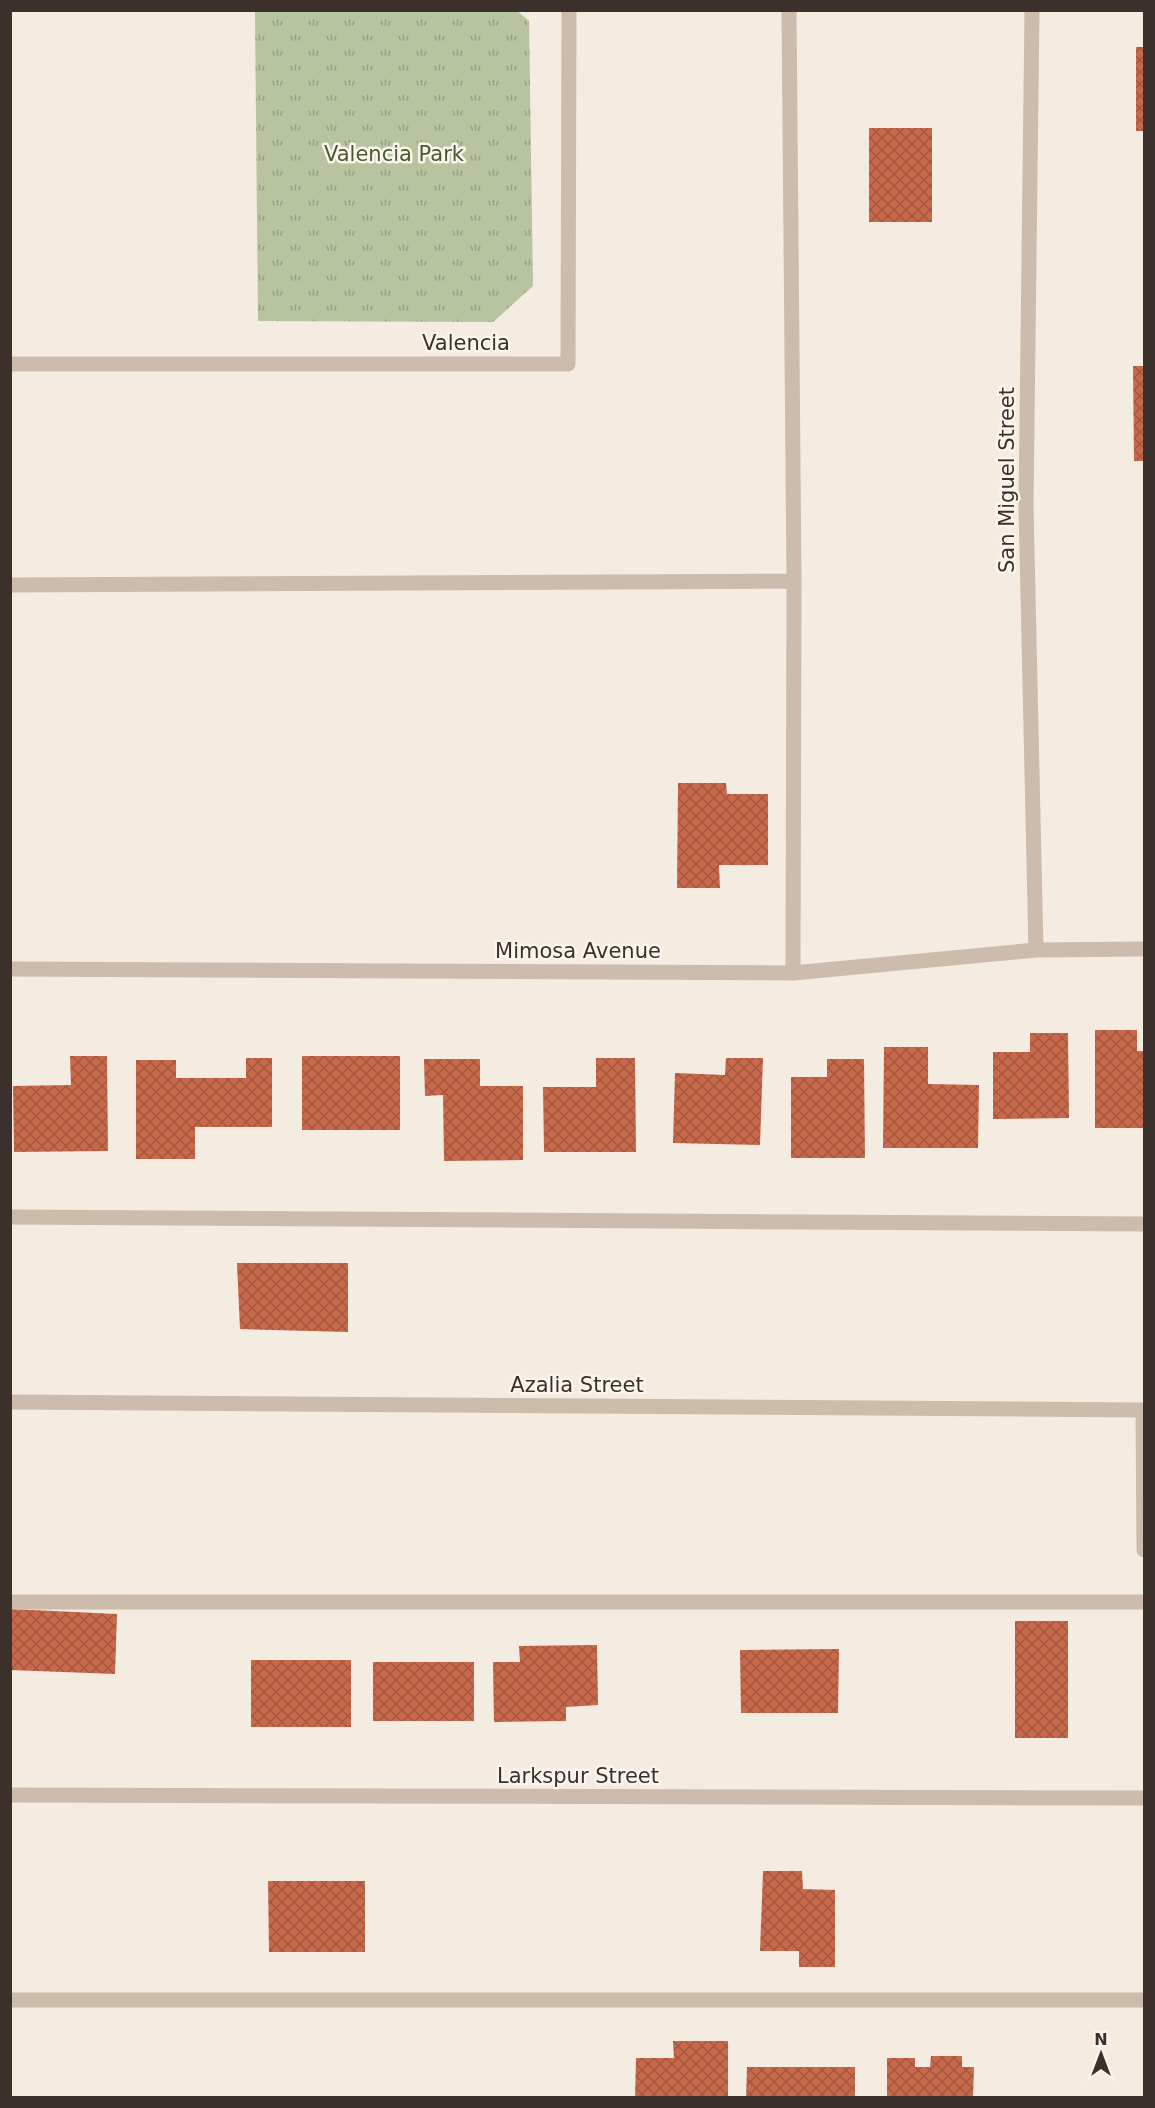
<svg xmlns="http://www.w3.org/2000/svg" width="1155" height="2108" font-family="'DejaVu Sans',sans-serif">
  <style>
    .park { fill: url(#park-tufts) }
    .building { fill: url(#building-cross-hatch) }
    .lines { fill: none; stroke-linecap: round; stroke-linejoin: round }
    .service { stroke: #cdbbac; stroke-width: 15 }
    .minor { stroke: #cdbbac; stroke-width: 15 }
    .labels { text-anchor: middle; stroke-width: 5; stroke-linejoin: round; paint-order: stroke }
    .park-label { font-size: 21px; fill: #4a5a2e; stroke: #fbf5ee }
    .street-label { font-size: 21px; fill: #3b302b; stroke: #fbf5ee }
  </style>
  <defs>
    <pattern id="park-tufts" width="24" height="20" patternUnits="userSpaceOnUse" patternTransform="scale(1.5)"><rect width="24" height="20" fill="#b8c4a0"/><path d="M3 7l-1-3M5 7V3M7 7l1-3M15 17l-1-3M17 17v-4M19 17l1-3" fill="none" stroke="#97a083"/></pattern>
    <pattern id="building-cross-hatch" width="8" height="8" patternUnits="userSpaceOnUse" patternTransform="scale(1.5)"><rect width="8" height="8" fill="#c8694b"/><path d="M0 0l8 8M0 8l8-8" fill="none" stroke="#a4573f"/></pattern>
  </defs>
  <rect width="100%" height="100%" fill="#f4ebe1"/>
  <!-- park -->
  <path class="park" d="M516,10L529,21L533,286L493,322L258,321L255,11Z"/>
  <!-- building -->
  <path class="building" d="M1136,47H1144V131H1136Z
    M869,128H932V222H869Z
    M1133,366H1144V461H1134Z
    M678,783H726L727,794H768V865H719L720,888H677Z
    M1095,1030H1137V1051H1144V1128H1095Z
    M1030,1033H1068L1069,1118L993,1119V1052H1030Z
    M884,1047H928V1084L979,1085L978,1148H883Z
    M70,1056H107L108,1151L14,1152L13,1086L71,1085Z
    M302,1056H400V1130H302Z
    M246,1058H272V1127H195V1159H136V1060H176V1078H246Z
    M596,1058H635L636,1152H544L543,1087H596Z
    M726,1058H763L760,1145L673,1143L675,1073L725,1075Z
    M424,1059H480V1086H523V1160L444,1161L443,1095L425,1096Z
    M827,1059H864L865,1158H791V1077H827Z
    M237,1263H348V1332L240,1329Z
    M10,1609L117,1614L115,1674L10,1670Z
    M1015,1621H1068V1738H1015Z
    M597,1645L598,1705L566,1707V1721L494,1722L493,1662H520L519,1646Z
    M839,1649L838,1713H741L740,1650Z
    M251,1660H351V1727H251Z
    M373,1662H474V1721H373Z
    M763,1871H802L803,1889L835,1890V1967H799V1951H760Z
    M268,1881H365V1952H269Z
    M673,2041H728V2098H635L636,2058H674Z
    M931,2056H962V2067H974L973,2098H887V2058H915V2067H930Z
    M747,2067H855V2098H746Z"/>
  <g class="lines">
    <!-- service -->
    <path class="service" d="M789,10L794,581L793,973
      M10,585L794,581
      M10,1217L1144,1224
      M10,1602H1144
      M10,2000H1144"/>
    <!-- minor -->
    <path class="minor" d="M1032,10L1026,506L1036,950
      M10,364H568L569,10
      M10,969L793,973L1036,950L1144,949
      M10,1402L1143,1410L1144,1550
      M10,1795L1144,1798"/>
  </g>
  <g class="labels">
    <!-- park labels -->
    <g class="park-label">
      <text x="394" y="161">Valencia Park</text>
    </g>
    <!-- street labels -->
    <g class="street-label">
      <text x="466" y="350">Valencia</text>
      <text transform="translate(1007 480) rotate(-90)" y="7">San Miguel Street</text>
      <text x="578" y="958">Mimosa Avenue</text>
      <text x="577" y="1392">Azalia Street</text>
      <text x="578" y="1783">Larkspur Street</text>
    </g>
  </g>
  <!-- border -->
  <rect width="1155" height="2108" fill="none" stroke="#3b302b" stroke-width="24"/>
  <!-- north arrow -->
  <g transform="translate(1101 2054)" stroke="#fbf5ee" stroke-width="4.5" paint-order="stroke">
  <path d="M0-4.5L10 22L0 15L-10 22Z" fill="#3b302b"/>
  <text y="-9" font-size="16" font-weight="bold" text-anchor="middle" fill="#3b302b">N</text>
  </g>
</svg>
